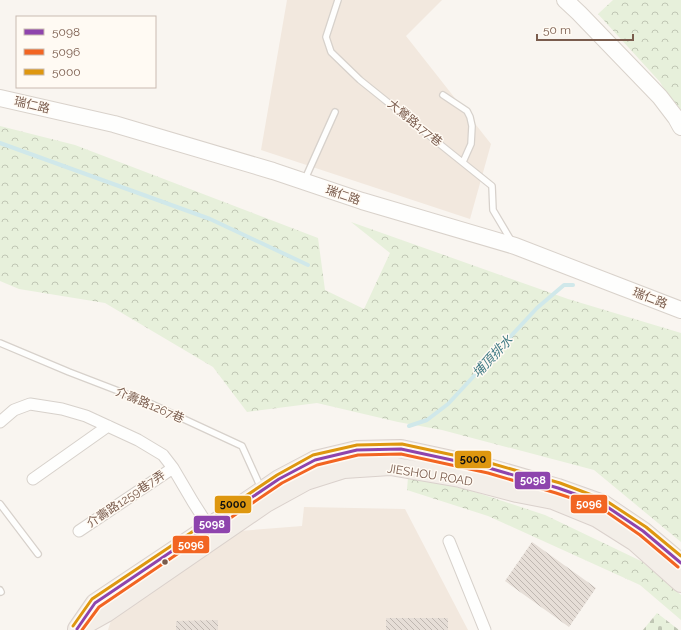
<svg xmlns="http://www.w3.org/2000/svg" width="681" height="630" font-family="Raleway,'Noto Sans TC',sans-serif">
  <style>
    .residential { fill: #f2e8de }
    .forest { fill: url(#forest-crowns) }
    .cemetery { fill: url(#cemetery-stones) }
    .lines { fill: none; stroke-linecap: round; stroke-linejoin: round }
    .stream { stroke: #d0e8ea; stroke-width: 4 }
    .building { fill: url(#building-back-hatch) }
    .lane-casing { stroke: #d7d1cb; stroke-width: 8 }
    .street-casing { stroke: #d7d1cb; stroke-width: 13 }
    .secondary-casing { stroke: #d9d2cb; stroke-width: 18 }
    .primary-casing { stroke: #dad1cc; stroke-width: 20 }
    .lane { stroke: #fefefd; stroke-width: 5.5 }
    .street { stroke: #fefefd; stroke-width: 11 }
    .secondary { stroke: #fefefd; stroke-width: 16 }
    .primary { stroke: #f3eee8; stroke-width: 18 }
    .bus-1-casing { stroke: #fffaf3; stroke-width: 6 }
    .bus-2-casing { stroke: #fffaf3; stroke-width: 6 }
    .bus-3-casing { stroke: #fffaf3; stroke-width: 6 }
    .bus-1 { stroke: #8e44ad; stroke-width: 3 }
    .bus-2 { stroke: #f26522; stroke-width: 3 }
    .bus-3 { stroke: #de970f; stroke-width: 3 }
    .bus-dot { fill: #7a5c4d; stroke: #fffaf3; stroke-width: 1.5 }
    .labels { text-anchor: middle; stroke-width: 3; stroke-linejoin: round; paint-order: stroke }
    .street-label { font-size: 12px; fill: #7a5c4d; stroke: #fffaf3 }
    .water-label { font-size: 13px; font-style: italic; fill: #437c86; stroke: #fffaf3 }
    .line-badge { stroke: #fffaf3; stroke-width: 1.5 }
    .badge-label { font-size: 11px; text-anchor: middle; font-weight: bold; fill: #fff }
    .pale-badge-label { font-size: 11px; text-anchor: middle; font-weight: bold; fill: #111 }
  </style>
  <defs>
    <pattern id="forest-crowns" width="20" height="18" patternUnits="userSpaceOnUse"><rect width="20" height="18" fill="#e7f0db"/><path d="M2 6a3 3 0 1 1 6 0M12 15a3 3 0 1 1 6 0" fill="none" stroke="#c0c6b4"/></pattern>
    <pattern id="cemetery-stones" width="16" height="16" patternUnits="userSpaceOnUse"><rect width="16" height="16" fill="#e7f0db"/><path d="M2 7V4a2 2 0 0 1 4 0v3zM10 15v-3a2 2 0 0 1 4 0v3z" fill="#c0c6b4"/></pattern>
    <pattern id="building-back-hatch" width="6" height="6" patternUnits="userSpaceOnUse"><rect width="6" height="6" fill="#e6ded7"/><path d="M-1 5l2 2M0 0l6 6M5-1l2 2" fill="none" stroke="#bfb7b1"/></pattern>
  </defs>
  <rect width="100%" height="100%" fill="#f9f5f0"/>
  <!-- residential -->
  <path class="residential" d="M287,0H442L406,36L491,144L470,219L261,150Z
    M304,507L405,509L468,630H108L113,614L239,531L302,526Z"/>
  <!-- forest -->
  <path class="forest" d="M613,0H681V118L660,82L598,14Z
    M0,126L75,145L318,238L325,290L364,309L390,253L351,222L568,299L681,333V542L594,470L442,430L398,422L317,403L247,412L213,367L105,303L19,289L0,281Z
    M408,477L463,488L545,515L641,561L681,595V620L640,585L488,516L407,490Z"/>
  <!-- cemetery -->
  <path class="cemetery" d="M657,613L679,630H643Z"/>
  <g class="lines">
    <!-- stream -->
    <path class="stream" d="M0,143L210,219L308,265
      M409,426L427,420L448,404L537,308L564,285H573"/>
  </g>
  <!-- building -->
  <path class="building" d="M532,542L596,588L569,627L505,581Z
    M386,618H448V630H386Z
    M218,620V630H176V621Z"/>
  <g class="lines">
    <!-- lane casing -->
    <g class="lane-casing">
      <path id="lane" d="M338,0L326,37L331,52L360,80L492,186L493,210L512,242
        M443,95L467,111L470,117L472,126L471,144L463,162
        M305,179L335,112
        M0,343L69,372L147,402L242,446L261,488
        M0,504L38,554
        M0,590L1,592"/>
    </g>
    <!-- street casing -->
    <g class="street-casing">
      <path id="street" d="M0,422L14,410L30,404L62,409L86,416L138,440L163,455L173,468L193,502L209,527
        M33,479L108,426
        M79,531L173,468
        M449,541L485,630"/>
    </g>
    <!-- secondary casing -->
    <g class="secondary-casing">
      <path id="secondary" d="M565,0L579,13L660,97L676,118L681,127
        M0,98L114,124L273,171L362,201L515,246L681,310"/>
    </g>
    <!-- primary casing -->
    <g class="primary-casing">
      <path id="primary" d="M81,627L106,613L266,503L306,481L344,469L390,466L460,478L517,493L553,500L597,518L635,542L681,583
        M77,629L95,603L209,527L279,479L315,460L357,450L401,449L489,468L558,488L603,504L643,531L681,563"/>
    </g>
    <!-- lane -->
    <use href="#lane" class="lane"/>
    <!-- street -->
    <use href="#street" class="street"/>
    <!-- secondary -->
    <use href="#secondary" class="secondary"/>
    <!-- primary -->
    <use href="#primary" class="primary"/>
    <!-- bus-1 casing -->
    <g class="bus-1-casing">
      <path id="bus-1" d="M77,629L95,603L279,479L315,460L357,450L401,449L489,468L558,488L603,504L643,531L681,563"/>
    </g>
    <!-- bus-2 casing -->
    <g class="bus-2-casing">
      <path id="bus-2" d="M82,630L99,607L282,483L317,465L358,455L401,454L488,473L556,493L601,508L640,535L678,567"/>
    </g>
    <!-- bus-3 casing -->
    <g class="bus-3-casing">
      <path id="bus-3" d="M73,626L92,599L277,475L313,455L357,445L402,444L490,463L560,483L605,500L646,527L681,556"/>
    </g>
    <!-- bus-1 -->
    <use href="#bus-1" class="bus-1"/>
    <!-- bus-2 -->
    <use href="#bus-2" class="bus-2"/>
    <!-- bus-3 -->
    <use href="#bus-3" class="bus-3"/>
  </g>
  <!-- markers -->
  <circle class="bus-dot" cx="165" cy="562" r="3.5"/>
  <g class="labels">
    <!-- street labels -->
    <g class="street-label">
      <text transform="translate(32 105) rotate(13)" y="4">瑞仁路</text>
      <text transform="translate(415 123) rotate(39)" y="4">大鶯路177巷</text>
      <text transform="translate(343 195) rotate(19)" y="4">瑞仁路</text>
      <text transform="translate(650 298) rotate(21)" y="4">瑞仁路</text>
      <text transform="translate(150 405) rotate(23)" y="4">介壽路1267巷</text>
      <text transform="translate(430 475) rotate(9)" y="4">JIESHOU ROAD</text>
      <text transform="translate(126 499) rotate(-34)" y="4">介壽路1259巷7弄</text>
    </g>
    <!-- water labels -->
    <g class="water-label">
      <text transform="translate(492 356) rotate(-47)" y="5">埔頂排水</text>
    </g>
  </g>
  <g class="line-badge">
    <rect x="454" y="450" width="38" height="19" rx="4" fill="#de970f"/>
    <rect x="514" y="471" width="37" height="19" rx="4" fill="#8e44ad"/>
    <rect x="570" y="494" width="38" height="20" rx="4" fill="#f26522"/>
    <rect x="214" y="495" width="38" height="19" rx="4" fill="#de970f"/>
    <rect x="193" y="515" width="38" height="19" rx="4" fill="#8e44ad"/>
    <rect x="172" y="535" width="38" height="19" rx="4" fill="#f26522"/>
  </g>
  <g class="badge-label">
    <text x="533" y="484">5098</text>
    <text x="589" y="508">5096</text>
    <text x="212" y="528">5098</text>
    <text x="191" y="549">5096</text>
  </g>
  <g class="pale-badge-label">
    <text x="473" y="463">5000</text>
    <text x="233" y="508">5000</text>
  </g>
  <!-- legend -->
  <rect x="16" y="16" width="140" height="72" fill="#fffaf3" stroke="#cabbb1"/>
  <rect x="24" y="29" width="20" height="6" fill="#8e44ad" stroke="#cabbb1"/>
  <text x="52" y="36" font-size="12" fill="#7a5c4d">5098</text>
  <rect x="24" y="49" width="20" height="6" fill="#f26522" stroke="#cabbb1"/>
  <text x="52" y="56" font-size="12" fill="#7a5c4d">5096</text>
  <rect x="24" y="69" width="20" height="6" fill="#de970f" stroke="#cabbb1"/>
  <text x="52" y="76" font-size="12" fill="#7a5c4d">5000</text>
  <!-- scale -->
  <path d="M537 34v6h96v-6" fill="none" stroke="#7a5c4d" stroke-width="2"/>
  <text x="543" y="34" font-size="12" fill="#7a5c4d" stroke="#fffaf3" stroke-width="3" paint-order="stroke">50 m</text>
</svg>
